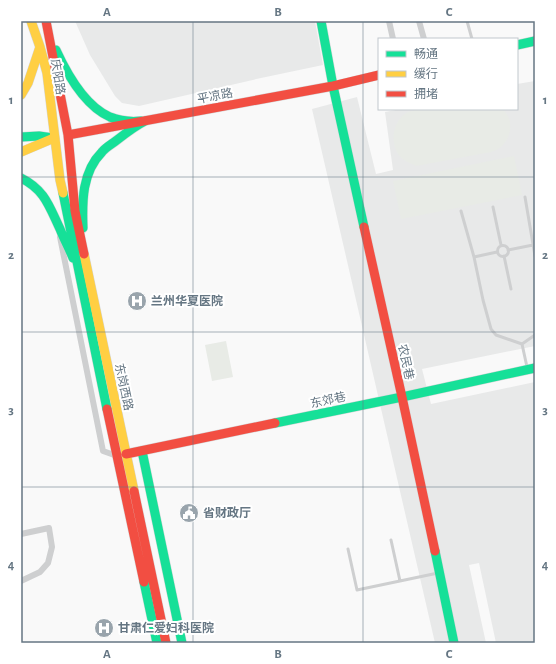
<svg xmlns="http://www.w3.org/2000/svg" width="556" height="664" font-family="'Alegreya Sans','Noto Sans SC',sans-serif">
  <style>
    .built { fill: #e8e9e9 }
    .green { fill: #e8ebe6 }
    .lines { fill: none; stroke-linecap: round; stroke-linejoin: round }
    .fast-casing { stroke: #d5d6d7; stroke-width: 10 }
    .slow-casing { stroke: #d5d6d7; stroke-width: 10 }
    .jam-casing { stroke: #d5d6d7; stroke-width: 10 }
    .lane { stroke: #cecfd0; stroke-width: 3 }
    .street { stroke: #cecfd0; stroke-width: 6 }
    .fast { stroke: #16e098; stroke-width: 9 }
    .slow { stroke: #ffcf43; stroke-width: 9 }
    .jam { stroke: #f24e42; stroke-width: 9 }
    .grid { fill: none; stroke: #657683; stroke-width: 1; stroke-opacity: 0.55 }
    .labels { text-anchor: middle; stroke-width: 4; stroke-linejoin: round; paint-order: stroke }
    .street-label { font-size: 12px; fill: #657683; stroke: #fff }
    .poi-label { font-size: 12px; font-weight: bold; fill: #657683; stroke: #fff; text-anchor: start }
    .neatline { fill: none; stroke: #657683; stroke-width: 1.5 }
    .grid-label { font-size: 13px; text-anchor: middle; font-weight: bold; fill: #657683 }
  </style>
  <rect width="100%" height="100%" fill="#f9f9f9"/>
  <!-- built -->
  <path class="built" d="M75,21H315L323,65L261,78L139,106L122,103L115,96L90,55Z
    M535,81V346L422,369L431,404L535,382V643H496L479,563L469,565L486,643H435L312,109L357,97L376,174L393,170L385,112L401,109H517V84Z"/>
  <!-- green -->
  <path class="green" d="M423,109H502C514,118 512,136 502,146C499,149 495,151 491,152L416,166C410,163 402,160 398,154C390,142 393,122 405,114C409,110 418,110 423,109Z
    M514,156L522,195L401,219L393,181Z
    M226,341L233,377L212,381L205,345Z"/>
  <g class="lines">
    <!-- fast casing -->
    <g class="fast-casing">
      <path id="fast" d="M321,21L333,86L364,227
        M517,45L535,41
        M56,50C67,74 85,106 110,117C120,121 131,122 141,121
        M21,137L39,136L53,138
        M21,178C45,190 49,206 60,229C64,239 69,248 73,258
        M63,193L107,409
        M83,228C82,201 82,172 102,152C106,147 112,144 117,140C126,133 135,126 145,121
        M275,423L402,397L535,368
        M142,451L182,643
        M435,551L454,643
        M144,582L157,643"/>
    </g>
    <!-- slow casing -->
    <g class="slow-casing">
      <path id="slow" d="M31,21L40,47L47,73L60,180L63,193
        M21,95L28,83L40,47
        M21,152L54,138
        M84,254L134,491"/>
    </g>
    <!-- jam casing -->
    <g class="jam-casing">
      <path id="jam" d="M46,21L68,135L75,211L84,254
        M68,135L333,86L379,75
        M364,227L402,397L435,551
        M107,409L144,582
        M126,454L275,423
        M134,491L166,643"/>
    </g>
    <!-- lane -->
    <path class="lane" d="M467,21L472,39
      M525,197L535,256
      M493,207L501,245
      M461,211L474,257L483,300L491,329L496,335L522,344
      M497.5 251a5.5 5.5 0 1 1 11 0a5.5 5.5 0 1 1-11 0Z
      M508,250L533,245
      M504,256L511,289
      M474,257L497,252
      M522,344L527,367
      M522,344L535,335
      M391,540L400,581
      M348,549L357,590L438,573"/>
    <!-- street -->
    <path class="street" d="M389,21L393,39
      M419,21L424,39
      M60,237L103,451L117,456
      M21,534L49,528L52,547L48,563L40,572L21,581"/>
    <!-- fast -->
    <use href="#fast" class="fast"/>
    <!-- slow -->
    <use href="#slow" class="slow"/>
    <!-- jam -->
    <use href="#jam" class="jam"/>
  </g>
  <!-- grid -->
  <path class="grid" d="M193,21V643M363,21V643M21,177H535M21,332H535M21,487H535"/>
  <!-- icons -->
  <defs>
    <g id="hospital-disc" transform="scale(1)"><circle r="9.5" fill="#99a4ac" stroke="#fff"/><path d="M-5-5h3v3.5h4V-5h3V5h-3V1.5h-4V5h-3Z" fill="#fff"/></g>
    <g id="civic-disc" transform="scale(1)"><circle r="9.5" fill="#99a4ac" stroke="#fff"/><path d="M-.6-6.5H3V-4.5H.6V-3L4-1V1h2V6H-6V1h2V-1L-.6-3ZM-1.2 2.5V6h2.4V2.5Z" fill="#fff"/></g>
  </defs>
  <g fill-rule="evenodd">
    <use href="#hospital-disc" x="137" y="301"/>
    <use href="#civic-disc" x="189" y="513"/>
    <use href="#hospital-disc" x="104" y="628"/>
  </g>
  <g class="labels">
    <!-- street labels -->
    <g class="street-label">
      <text transform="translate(58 77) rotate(81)" y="4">庆阳路</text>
      <text transform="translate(215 96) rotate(-11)" y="4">平凉路</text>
      <text transform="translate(406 362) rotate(78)" y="4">农民巷</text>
      <text transform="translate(124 387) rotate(78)" y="4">东岗西路</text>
      <text transform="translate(328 400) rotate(-12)" y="4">东郊巷</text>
    </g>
    <!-- poi labels -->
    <g class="poi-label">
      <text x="151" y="305">兰州华夏医院</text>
      <text x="203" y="517">省财政厅</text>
      <text x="118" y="632">甘肃仁爱妇科医院</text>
    </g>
  </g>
  <!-- border -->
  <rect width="556" height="664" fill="none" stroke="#ffffff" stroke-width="44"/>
  <!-- legend -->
  <rect x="378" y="38" width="140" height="72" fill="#ffffff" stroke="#c1c8cd"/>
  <rect x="386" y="51" width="20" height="6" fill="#16e098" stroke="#c1c8cd"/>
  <text x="414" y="58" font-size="12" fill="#657683">畅通</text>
  <rect x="386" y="71" width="20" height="6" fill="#ffcf43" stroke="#c1c8cd"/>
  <text x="414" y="78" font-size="12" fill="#657683">缓行</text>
  <rect x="386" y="91" width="20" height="6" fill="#f24e42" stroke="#c1c8cd"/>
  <text x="414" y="98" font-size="12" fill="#657683">拥堵</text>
  <rect x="22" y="22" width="512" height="620" class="neatline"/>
  <g class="grid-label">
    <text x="107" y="16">A</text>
    <text x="278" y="16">B</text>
    <text x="449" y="16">C</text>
    <text x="11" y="104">1</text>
    <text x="545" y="104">1</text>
    <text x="11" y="259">2</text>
    <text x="545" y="259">2</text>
    <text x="11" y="414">3</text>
    <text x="545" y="414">3</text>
    <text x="11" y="569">4</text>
    <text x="545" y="569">4</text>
    <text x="107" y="658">A</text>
    <text x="278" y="658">B</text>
    <text x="449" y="658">C</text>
  </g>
</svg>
